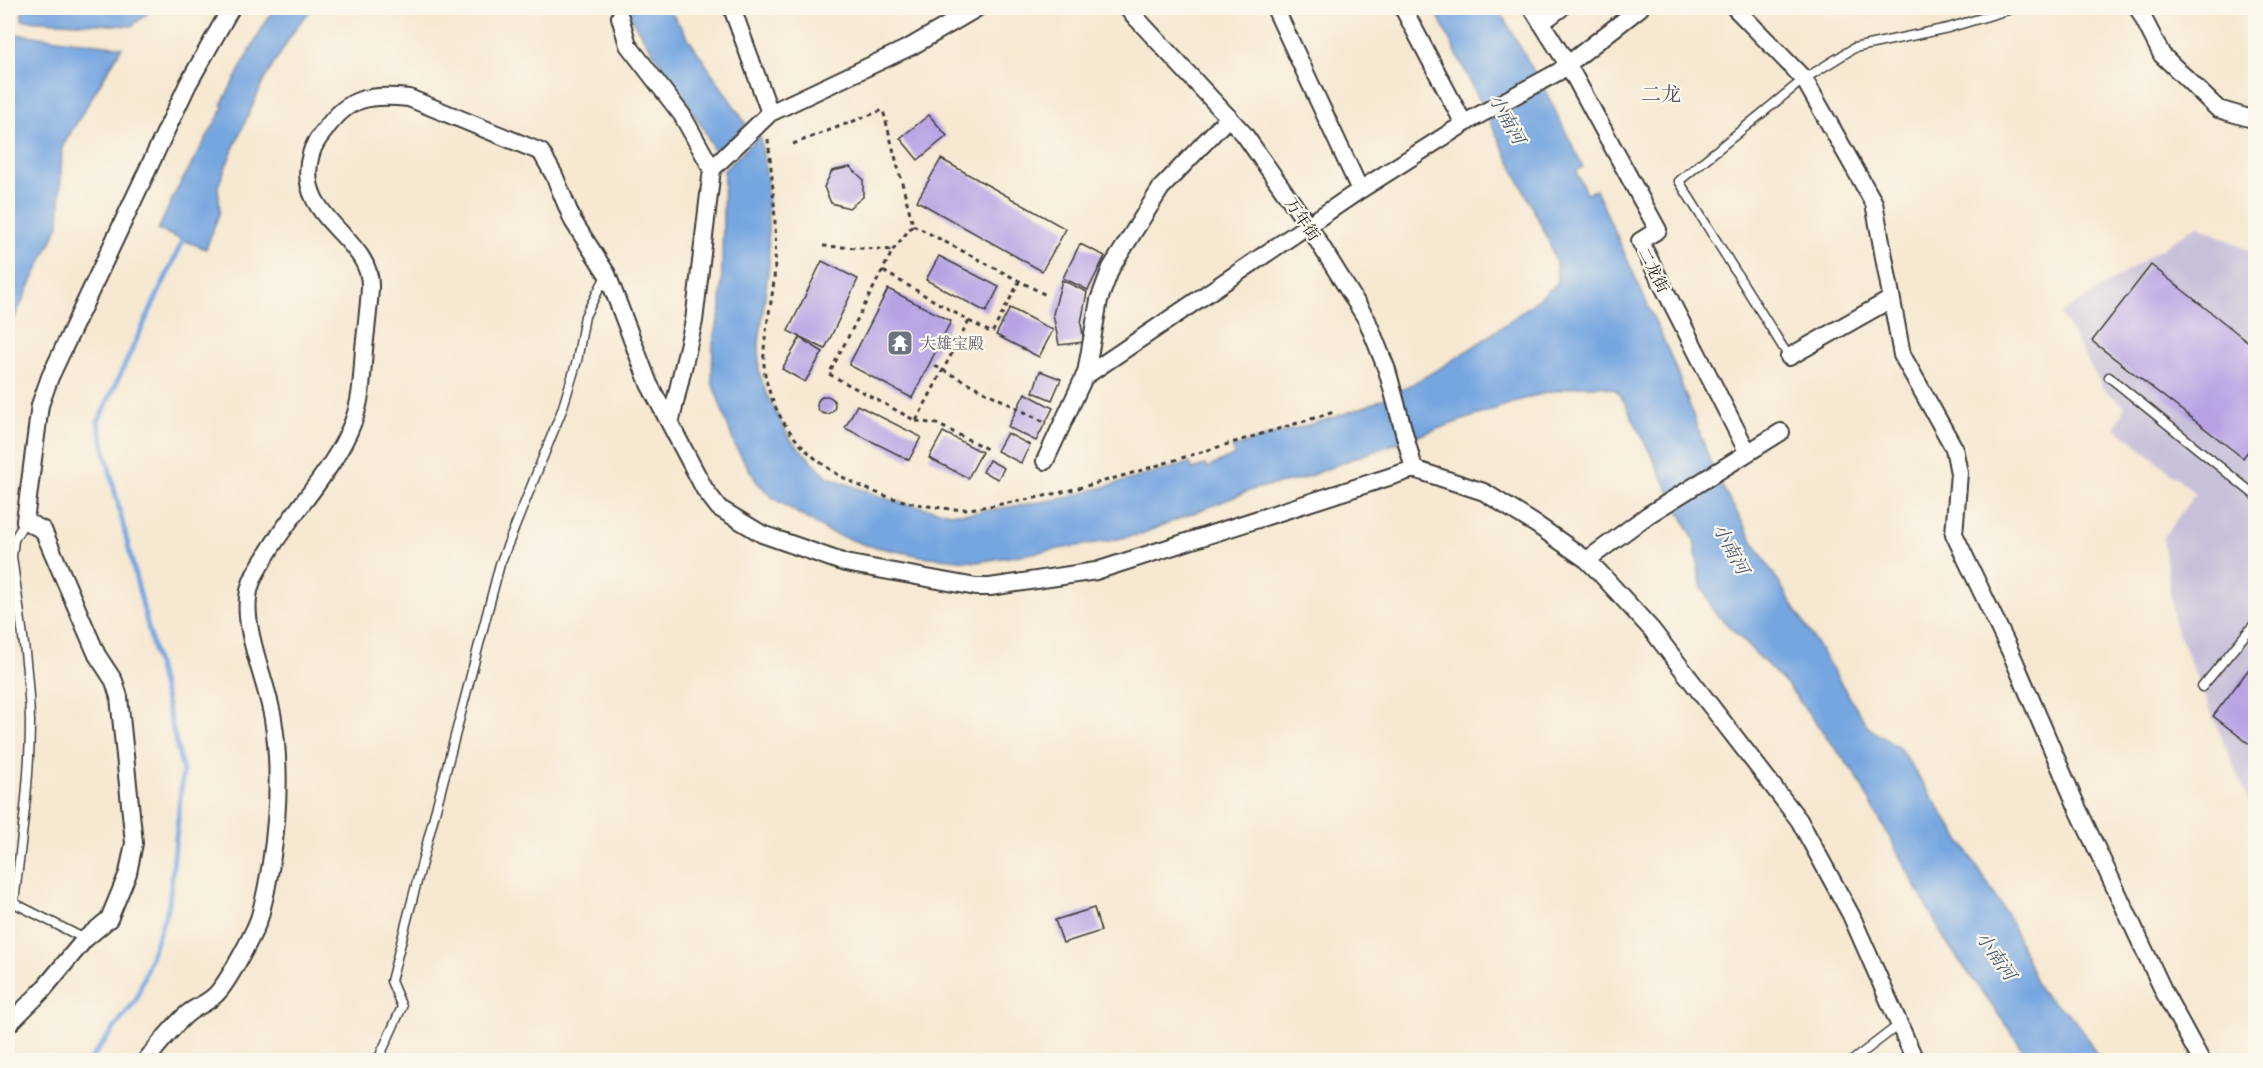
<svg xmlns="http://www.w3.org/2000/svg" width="2263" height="1068" font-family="'IM FELL French Canon','Noto Serif SC',serif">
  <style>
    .industrial { fill: #c8c0d8 }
    .water { fill: #76a6e0; stroke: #49617e; stroke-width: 1.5 }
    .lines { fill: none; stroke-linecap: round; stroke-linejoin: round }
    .stream { stroke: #76a6e0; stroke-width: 5 }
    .building { fill: #b8a2e4 }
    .lane-casing { stroke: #3d3b37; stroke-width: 11 }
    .street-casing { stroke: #3d3b37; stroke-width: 20 }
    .path { stroke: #3d3b37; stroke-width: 3; stroke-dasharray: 4.5 4.5; stroke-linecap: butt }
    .lane { stroke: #fff; stroke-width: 8 }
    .street { stroke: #fff; stroke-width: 16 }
    .labels { text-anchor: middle; stroke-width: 4.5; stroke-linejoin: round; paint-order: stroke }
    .street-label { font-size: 16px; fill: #1c1c1c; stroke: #fbf7ec }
    .worship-label { font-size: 16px; fill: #5b616d; stroke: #fbf7ec; text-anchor: start }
    .water-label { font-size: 18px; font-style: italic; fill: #445a74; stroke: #fbf7ec }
    .quarter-label { font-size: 20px; fill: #534b62; stroke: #fbf7ec }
  </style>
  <rect width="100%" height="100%" fill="#fbf7ec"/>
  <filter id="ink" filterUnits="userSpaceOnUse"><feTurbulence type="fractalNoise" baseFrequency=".0167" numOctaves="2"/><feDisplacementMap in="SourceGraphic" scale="12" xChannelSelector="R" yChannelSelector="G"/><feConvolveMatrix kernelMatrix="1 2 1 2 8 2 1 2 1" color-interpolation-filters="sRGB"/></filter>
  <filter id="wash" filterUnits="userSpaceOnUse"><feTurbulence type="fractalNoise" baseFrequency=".008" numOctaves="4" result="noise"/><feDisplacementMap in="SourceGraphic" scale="24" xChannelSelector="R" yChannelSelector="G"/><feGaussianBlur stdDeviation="1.35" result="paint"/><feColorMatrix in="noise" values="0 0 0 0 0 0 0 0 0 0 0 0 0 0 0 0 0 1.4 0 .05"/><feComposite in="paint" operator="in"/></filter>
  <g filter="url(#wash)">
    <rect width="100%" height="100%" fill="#f6e8d1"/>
    <!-- industrial -->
    <path class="industrial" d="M2198,225L2255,254V818L2174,623L2163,537L2196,493L2115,427L2125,407L2103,388L2061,314Z"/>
    <!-- water -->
    <path class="water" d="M22,8H149V12L132,26L22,20Z
      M276,8H313L297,26L264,80L233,149L218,186L220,211L206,249L158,230L174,195L224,107L221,105L267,19Z
      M624,8H668L746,124L716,155L703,128Z
      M1434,8H1498L1548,96L1583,167L1576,171L1586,193L1596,190L1672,359L1715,474L1753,541L1868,727L1900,749L1959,838L2010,919L2040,992L2069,1014L2080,1026L2100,1060H2031L1946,942L1855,774L1788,686L1713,610L1701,585L1694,540L1624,401L1616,390L1602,386H1578L1529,397L1354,458L1302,479L1254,489L1141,534L1108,541L977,562L921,556L866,545L827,531L773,498L757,482L735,446L712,382L713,342L721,309L724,170L760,135L767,179L769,265L759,343V371L766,393L790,439L828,477L893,501L951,513H971L1065,498L1190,463L1192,469L1205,465L1207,468L1235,455L1232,448C1279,431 1330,422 1376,402C1442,372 1501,330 1557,284L1556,261L1546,235Z
      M17,34L122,47L62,147L59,225L8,331V99Z"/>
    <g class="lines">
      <!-- stream -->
      <path class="stream" d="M90,1060L136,1000L169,904L183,771L98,422L186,234"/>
    </g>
    <g id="blocks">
      <!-- building -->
      <path class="building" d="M929,115L947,136L918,160L900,138Z
        M941,159L1066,229L1042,271L917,201Z
        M850,167L863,179V197L849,208L831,203L824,187L832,171Z
        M1080,244L1105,256L1088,290L1063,278Z
        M939,256L999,287L986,312L926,280Z
        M822,261L858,279L825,349L788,331Z
        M2151,265L2256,348V440L2243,458L2092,341Z
        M1062,280L1087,292L1081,323L1084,342L1059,345L1053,314Z
        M888,289L951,321L912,398L849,365Z
        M1010,308L1053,330L1039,357L996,335Z
        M800,338L823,352L805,382L782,369Z
        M1040,371L1061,379L1052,400L1033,392Z
        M1025,393L1053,408L1036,441L1008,427Z
        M817 405a9 9 0 1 1 18 0a9 9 0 1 1-18 0Z
        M857,405L921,437L909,460L845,428Z
        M943,432L982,452L968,478L929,458Z
        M1007,433L1030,445L1021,463L997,451Z
        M989,460L1004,468L998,479L983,472Z
        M2256,660V749L2213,716Z
        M1094,908L1101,931L1063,943L1055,920Z"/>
    </g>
  </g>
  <g filter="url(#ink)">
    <use href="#blocks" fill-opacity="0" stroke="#3d3b37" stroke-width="1.5"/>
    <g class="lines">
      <!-- lane casing -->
      <g class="lane-casing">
        <path id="lane" d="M1789,357L1679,181L1804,79L1854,48L1948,28L2015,8
          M2109,377L2256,496
          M8,540H14L25,521
          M14,540L12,556C19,611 29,666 30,721C30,782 21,842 14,903L85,939
          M2202,687L2256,622
          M378,1060L402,1007L391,981L500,564L562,410L577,361L585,316L607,274
          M1853,1060L1900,1024"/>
      </g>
      <!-- street casing -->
      <g class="street-casing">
        <path id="street" d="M732,8L770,113
          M1127,8L1244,134L1308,225L1367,320L1387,370L1414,469
          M1275,8L1360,190
          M1403,8L1464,124
          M1532,8L1568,65L1658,230L1640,241L1747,451
          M1735,8L1804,79L1874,203L1902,355L1954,448L1959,473L1954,534L2011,653L2077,807L2165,994L2201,1060
          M2138,8L2162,55L2218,109L2256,120
          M620,17L628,45L682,115L712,169L694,321L670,424
          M1541,23L1561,8
          M712,169L770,113L912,46L977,8
          M1789,357L1891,299
          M1084,377L1360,190L1470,120L1558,72L1640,8
          M1045,461L1086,373L1099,300L1111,268L1161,188L1229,117
          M1587,560L1648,515L1781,432
          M8,1025L41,992L85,939L109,919L128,873L134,843L119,697L114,681L97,655L43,530L25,521L40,405L50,377L188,84L231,8
          M146,1060C159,1045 172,1027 187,1014C198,1005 210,1003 219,991C230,978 255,932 260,916C276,855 283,781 273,719C267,681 241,628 249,591C252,576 261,564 269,551C295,508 335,469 353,422C362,399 362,374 364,349C366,329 369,308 370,287C372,237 292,218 311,154C313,146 319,137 325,130C348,97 369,94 409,98L541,152L554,175L573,221L607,274L649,384L705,490L719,508L762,534L845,563L976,587H990L1096,571L1414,469L1484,492L1537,525L1587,560L1600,573L1652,630L1799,820L1851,915L1915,1060"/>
      </g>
      <!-- path -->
      <path class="path" d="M768,139C773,185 778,234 774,279C771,315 757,352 768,387C791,467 876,503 953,509C970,510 989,506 1007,503C1052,496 1095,484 1139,471C1204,451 1269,432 1334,412
        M793,144L883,110L913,225L893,250L829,374L916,421L969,321L883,271
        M913,225L1046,295
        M823,246L893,250
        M969,321L992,333L1019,282
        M935,366L1044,422
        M916,421L937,424L989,450"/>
      <!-- lane -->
      <use href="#lane" class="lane"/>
      <!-- street -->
      <use href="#street" class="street"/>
    </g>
  </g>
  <!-- icons -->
  <defs>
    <g id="temple-square" transform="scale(1.35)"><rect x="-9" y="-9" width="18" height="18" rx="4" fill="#6b7280" stroke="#fbf7ec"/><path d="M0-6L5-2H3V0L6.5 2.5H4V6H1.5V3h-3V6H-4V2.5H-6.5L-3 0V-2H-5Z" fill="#fff"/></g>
  </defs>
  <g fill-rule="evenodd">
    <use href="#temple-square" x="900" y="343"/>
  </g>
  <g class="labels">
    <!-- street labels -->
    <g class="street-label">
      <text transform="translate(1303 219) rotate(56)" y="6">万年街</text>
      <text transform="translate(1654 270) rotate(63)" y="6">二龙街</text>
    </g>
    <!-- worship labels -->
    <g class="worship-label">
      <text x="920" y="349">大雄宝殿</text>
    </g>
    <!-- water labels -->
    <g class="water-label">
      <text transform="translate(1507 119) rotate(61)" y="6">小南河</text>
      <text transform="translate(1731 549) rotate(62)" y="6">小南河</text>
      <text transform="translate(1996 956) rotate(55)" y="6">小南河</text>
    </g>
    <!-- quarter labels -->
    <g class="quarter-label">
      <text x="1661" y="101">二龙</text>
    </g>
  </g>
  <!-- margin -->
  <rect width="2263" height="1068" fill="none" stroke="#fbf7ec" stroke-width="30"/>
</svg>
